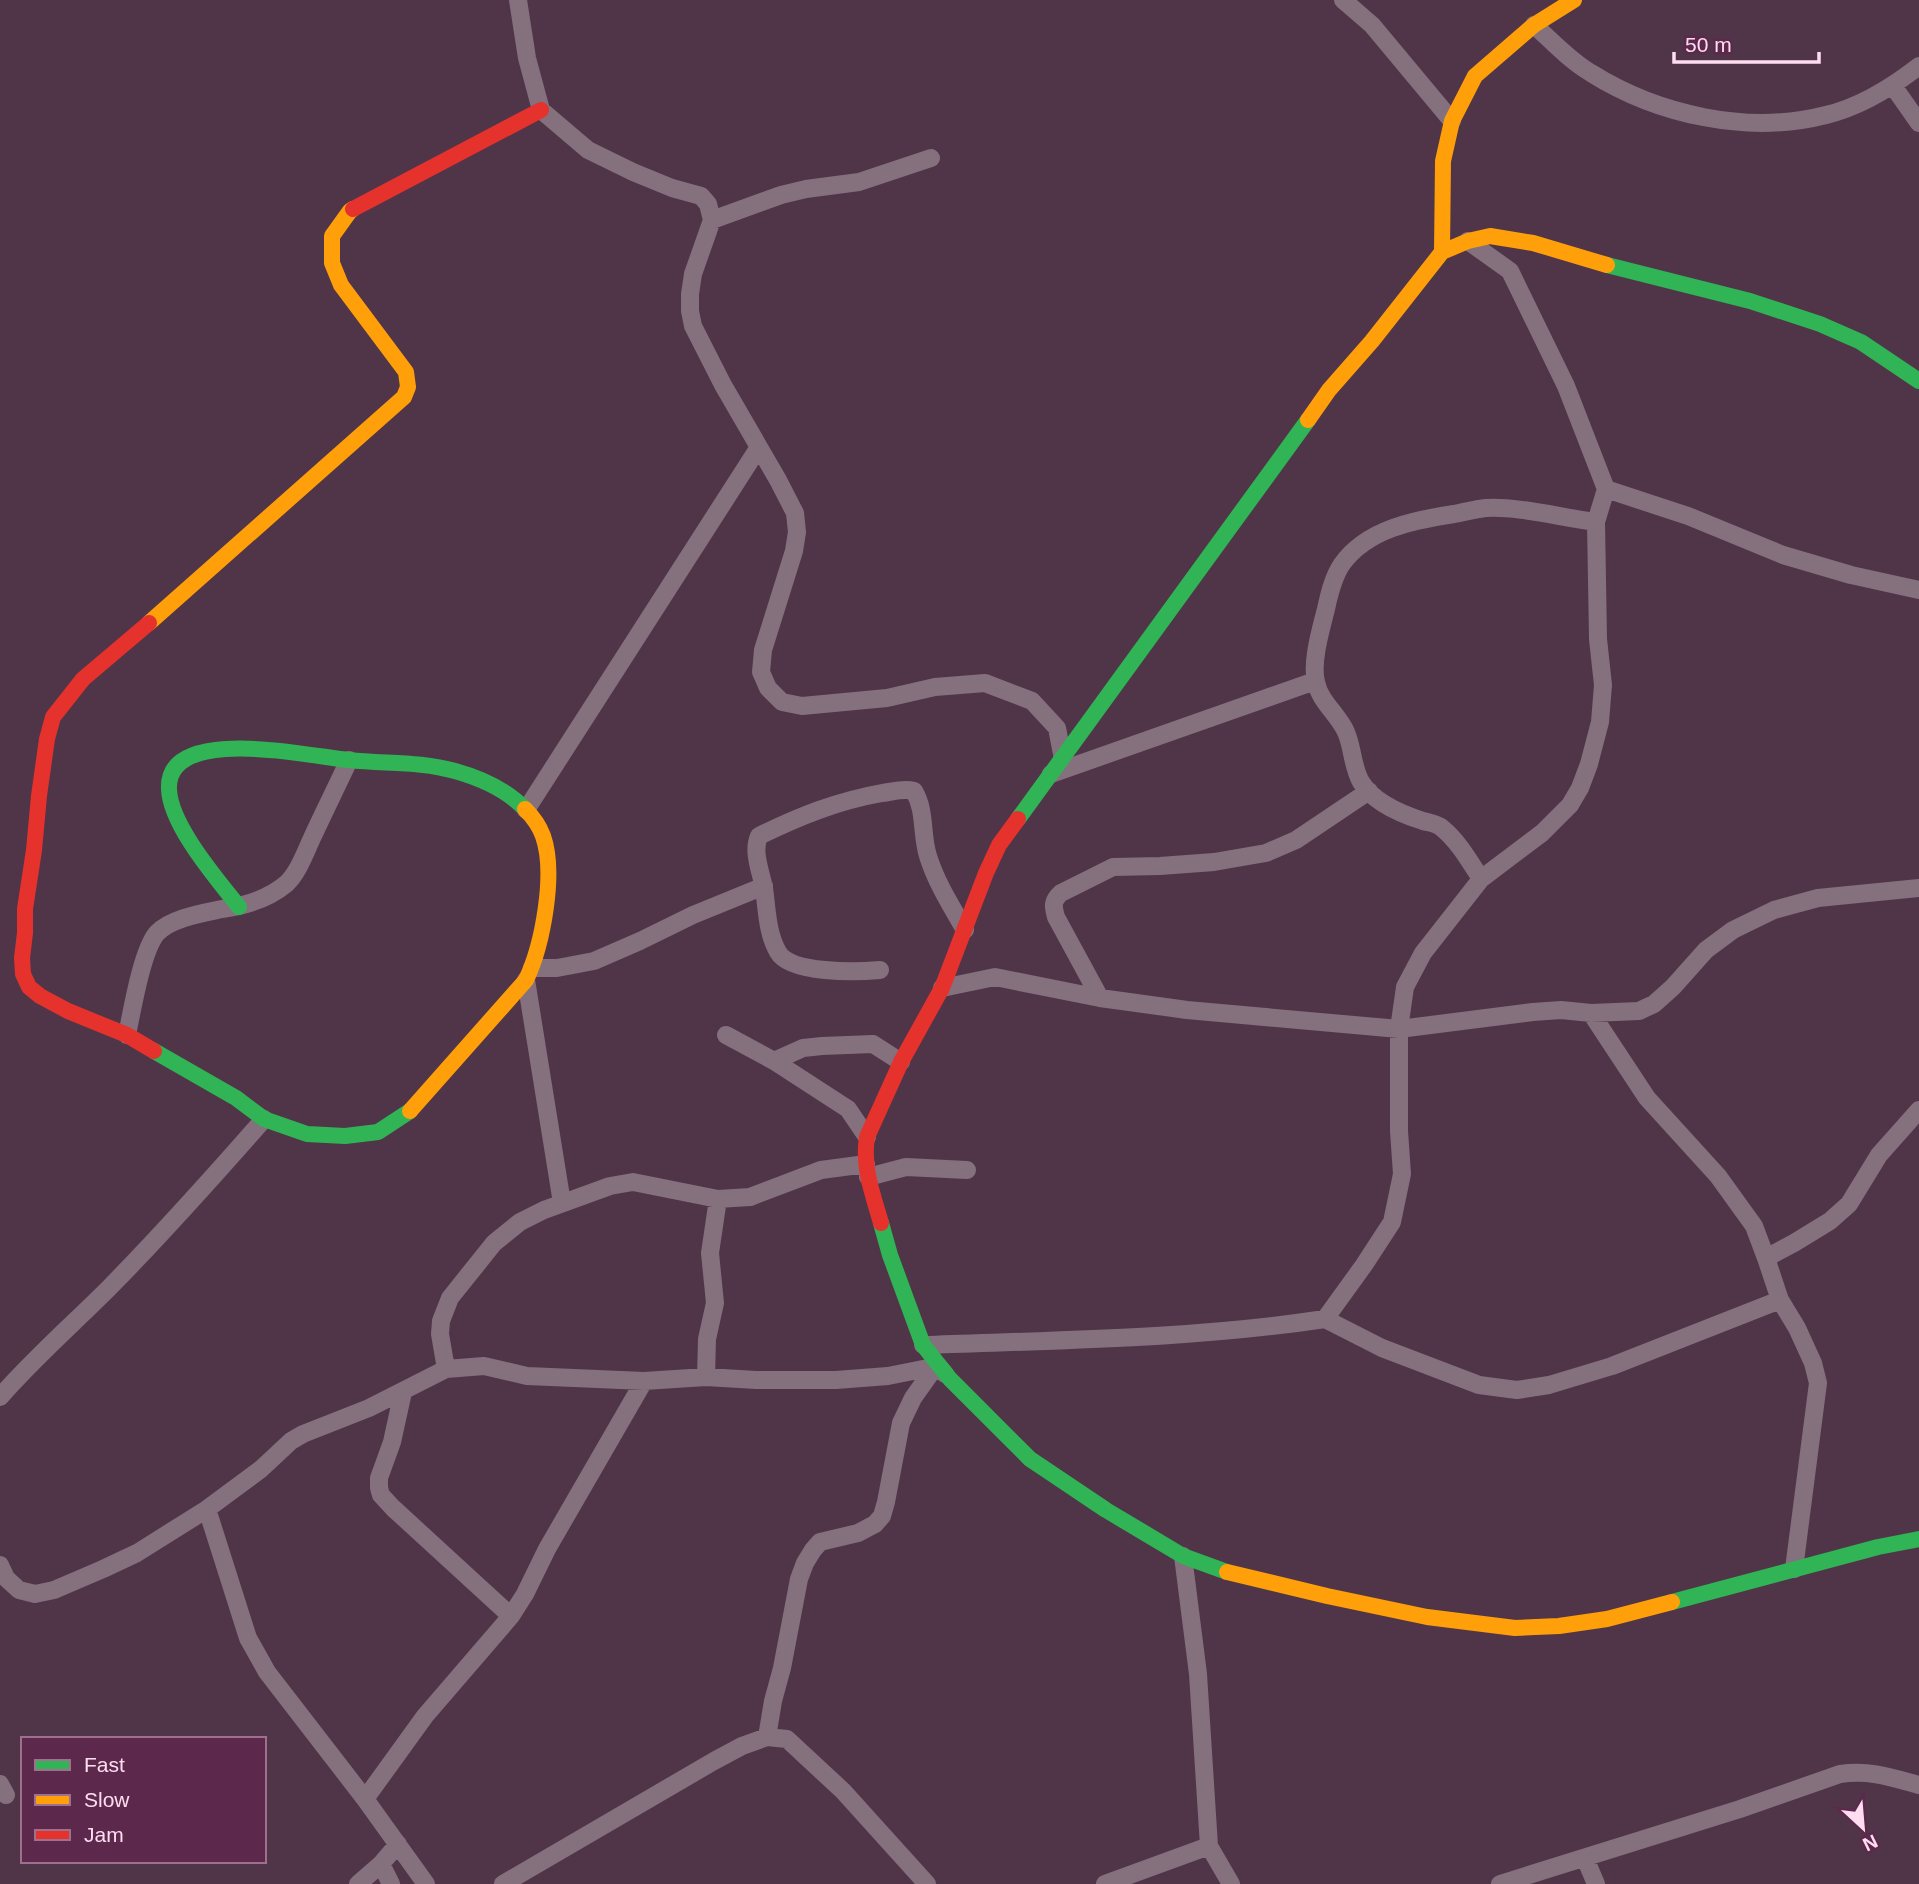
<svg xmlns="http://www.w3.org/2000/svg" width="1919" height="1884" font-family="Helvetica,sans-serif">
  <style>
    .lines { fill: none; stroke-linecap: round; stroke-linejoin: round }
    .street { stroke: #85707e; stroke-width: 18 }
    .fast { stroke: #30b455; stroke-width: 16 }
    .slow { stroke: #ff9f0a; stroke-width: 16 }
    .jam { stroke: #e5322d; stroke-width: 16 }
  </style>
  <rect width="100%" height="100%" fill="#503548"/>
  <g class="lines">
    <!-- street -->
    <path class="street" d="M518,0L527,58L541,110L588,150L633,172L672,188L701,196L708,204L712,220L693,274L690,294V311L693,326L723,385L778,480L795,513L797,532L794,551L763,650L761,672L768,688L782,702L802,706L887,698L935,687L985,683L1032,701L1057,728L1063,759
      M1343,0L1372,25L1452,121
      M1534,25C1552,41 1570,61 1591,73C1658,115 1748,135 1826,115C1860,107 1892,87 1919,66
      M1893,86L1919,123
      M712,220L781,195L806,189L859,182L931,158
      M1468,241L1510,271L1566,386L1606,489L1688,516L1783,555L1851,575L1919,590
      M1051,774L1315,681
      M526,810L759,447
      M1481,879C1470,862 1459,842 1442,828C1436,823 1430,823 1423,821C1401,814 1373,802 1361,782C1352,766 1353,748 1346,732C1338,714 1320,702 1316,682C1311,662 1321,629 1326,609C1329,595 1333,577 1342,564C1367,529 1414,520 1454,514C1465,512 1475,509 1486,508C1518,506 1563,518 1596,522
      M532,968H557L594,961L640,941L693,915L764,886
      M880,970C857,972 790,974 778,952C767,933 767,909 764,888C761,872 752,852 759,836C800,816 837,801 882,793C892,792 903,788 914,791C926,811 921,834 928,856C936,882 951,906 965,930
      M526,980L562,1203
      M942,988L995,977L1100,998L1187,1010L1399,1029L1533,1012L1561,1010L1591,1013L1639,1011L1654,1004L1673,987L1706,950L1733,930L1774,910L1818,898L1919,888
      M1100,998L1056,917C1053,906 1052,901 1061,893L1113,867L1160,866L1214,862L1266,853L1296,840L1369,791
      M1591,1013L1647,1098L1718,1176L1754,1226L1766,1258L1780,1300L1797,1328L1813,1363L1818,1383L1794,1569
      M127,1035C132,1011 142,950 157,933C171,918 203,913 222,909C244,906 268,899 286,884C298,873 305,853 312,838C324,812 337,786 349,760
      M726,1035L774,1061L848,1109L867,1137
      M774,1061L803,1048L822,1046L873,1044L901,1062
      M868,1177L906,1167L967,1170
      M1766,1258L1794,1243L1830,1221L1849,1204L1879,1155L1919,1110
      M1325,1319L1382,1348L1479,1385L1517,1390L1549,1385L1612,1366L1780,1300
      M923,1345C1058,1340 1193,1339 1325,1319L1364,1265L1392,1222L1402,1174L1399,1131V1029L1405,987L1423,953L1481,879L1542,833L1570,805L1580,788L1589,764L1600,722L1603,685L1598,639L1596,522L1606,489
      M446,1369L440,1334L441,1321L450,1298L494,1243L520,1222L544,1210L610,1186L633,1182L718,1199L750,1197L821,1170L866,1164
      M706,1377L707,1339L715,1303L710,1253L718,1199
      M403,1392L392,1442L379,1478V1488L381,1495L393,1508L511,1616
      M0,1397C34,1358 73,1324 109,1288C163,1233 214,1176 264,1119
      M207,1509L248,1638L267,1672L365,1799L426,1884
      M1183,1556L1198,1674L1209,1846L1231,1884
      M0,1565L6,1578L19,1590L35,1594L54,1590L103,1569L137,1553L207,1509L261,1469L291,1441L303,1434L369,1408L446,1369L484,1366L527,1376L644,1381L706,1377L756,1380H836L888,1376L938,1366L945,1374
      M767,1737L773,1701L782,1668L799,1579L805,1563L813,1550L820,1542L858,1533L875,1524L882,1516L886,1502L901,1423L913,1398L935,1367
      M0,1784L6,1795
      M365,1799L425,1716L511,1616L525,1594L547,1549L644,1381
      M1585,1858L1596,1884
      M381,1864L391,1884
      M358,1884L381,1864L398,1844
      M503,1884L714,1761L742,1746L767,1737L787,1739L843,1791L927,1884
      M1105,1884L1209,1846
      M1500,1884L1740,1809L1840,1774C1871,1770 1890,1777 1919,1785"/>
    <!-- fast -->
    <path class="fast" d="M1607,265L1750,301L1820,324L1861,342L1919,381
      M1018,819L1308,420
      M239,907C217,879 170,825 169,789C166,723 313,757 349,760C385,764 420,761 455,771C480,778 507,790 525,809
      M154,1051L236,1098L264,1119L307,1134L345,1136L378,1132L410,1111
      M881,1223L890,1255L923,1345L950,1379L1030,1459L1106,1510L1183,1556L1227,1572
      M1672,1602L1878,1547L1919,1539"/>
    <!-- slow -->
    <path class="slow" d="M1442,252L1443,161L1452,121L1475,76L1534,25L1574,0
      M1308,420L1329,390L1372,341L1442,252L1468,241L1490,236L1533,243L1607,265
      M149,623L404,397L408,387L406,372L341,285L332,263V236L350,211L353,209
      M410,1111L526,980C543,944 556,873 543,836C539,825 532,816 525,809
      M1227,1572L1327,1596L1427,1617L1515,1628L1559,1626L1607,1619L1672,1602"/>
    <!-- jam -->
    <path class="jam" d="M353,209L541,110
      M149,623L83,679L53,717L47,739L39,796L34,850L25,909V933L22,958L23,974L29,987L40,996L68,1011L127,1035L154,1051
      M881,1223C873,1195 862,1167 867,1137L901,1062L942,988L986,873L999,845L1018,819"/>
  </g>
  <!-- legend -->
  <rect x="21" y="1737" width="245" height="126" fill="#5c294c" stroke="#9d718e" stroke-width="2"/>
  <rect x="35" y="1760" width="35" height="10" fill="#30b455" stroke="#9d718e" stroke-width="2"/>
  <text x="84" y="1772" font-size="21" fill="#feddf1">Fast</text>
  <rect x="35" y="1795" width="35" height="10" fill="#ff9f0a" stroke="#9d718e" stroke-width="2"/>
  <text x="84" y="1807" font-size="21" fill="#feddf1">Slow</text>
  <rect x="35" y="1830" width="35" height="10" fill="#e5322d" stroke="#9d718e" stroke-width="2"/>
  <text x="84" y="1842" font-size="21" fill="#feddf1">Jam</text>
  <!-- north arrow -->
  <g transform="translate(1863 1828) rotate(154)" stroke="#5c294c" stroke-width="5" paint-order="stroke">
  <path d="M0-5L12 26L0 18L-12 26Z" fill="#feddf1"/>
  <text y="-10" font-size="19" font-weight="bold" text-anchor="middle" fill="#feddf1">N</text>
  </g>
  <!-- scale -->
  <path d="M1674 52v10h145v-10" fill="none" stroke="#feddf1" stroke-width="3.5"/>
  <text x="1685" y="52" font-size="21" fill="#feddf1" stroke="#5c294c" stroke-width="5" paint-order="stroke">50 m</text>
</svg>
